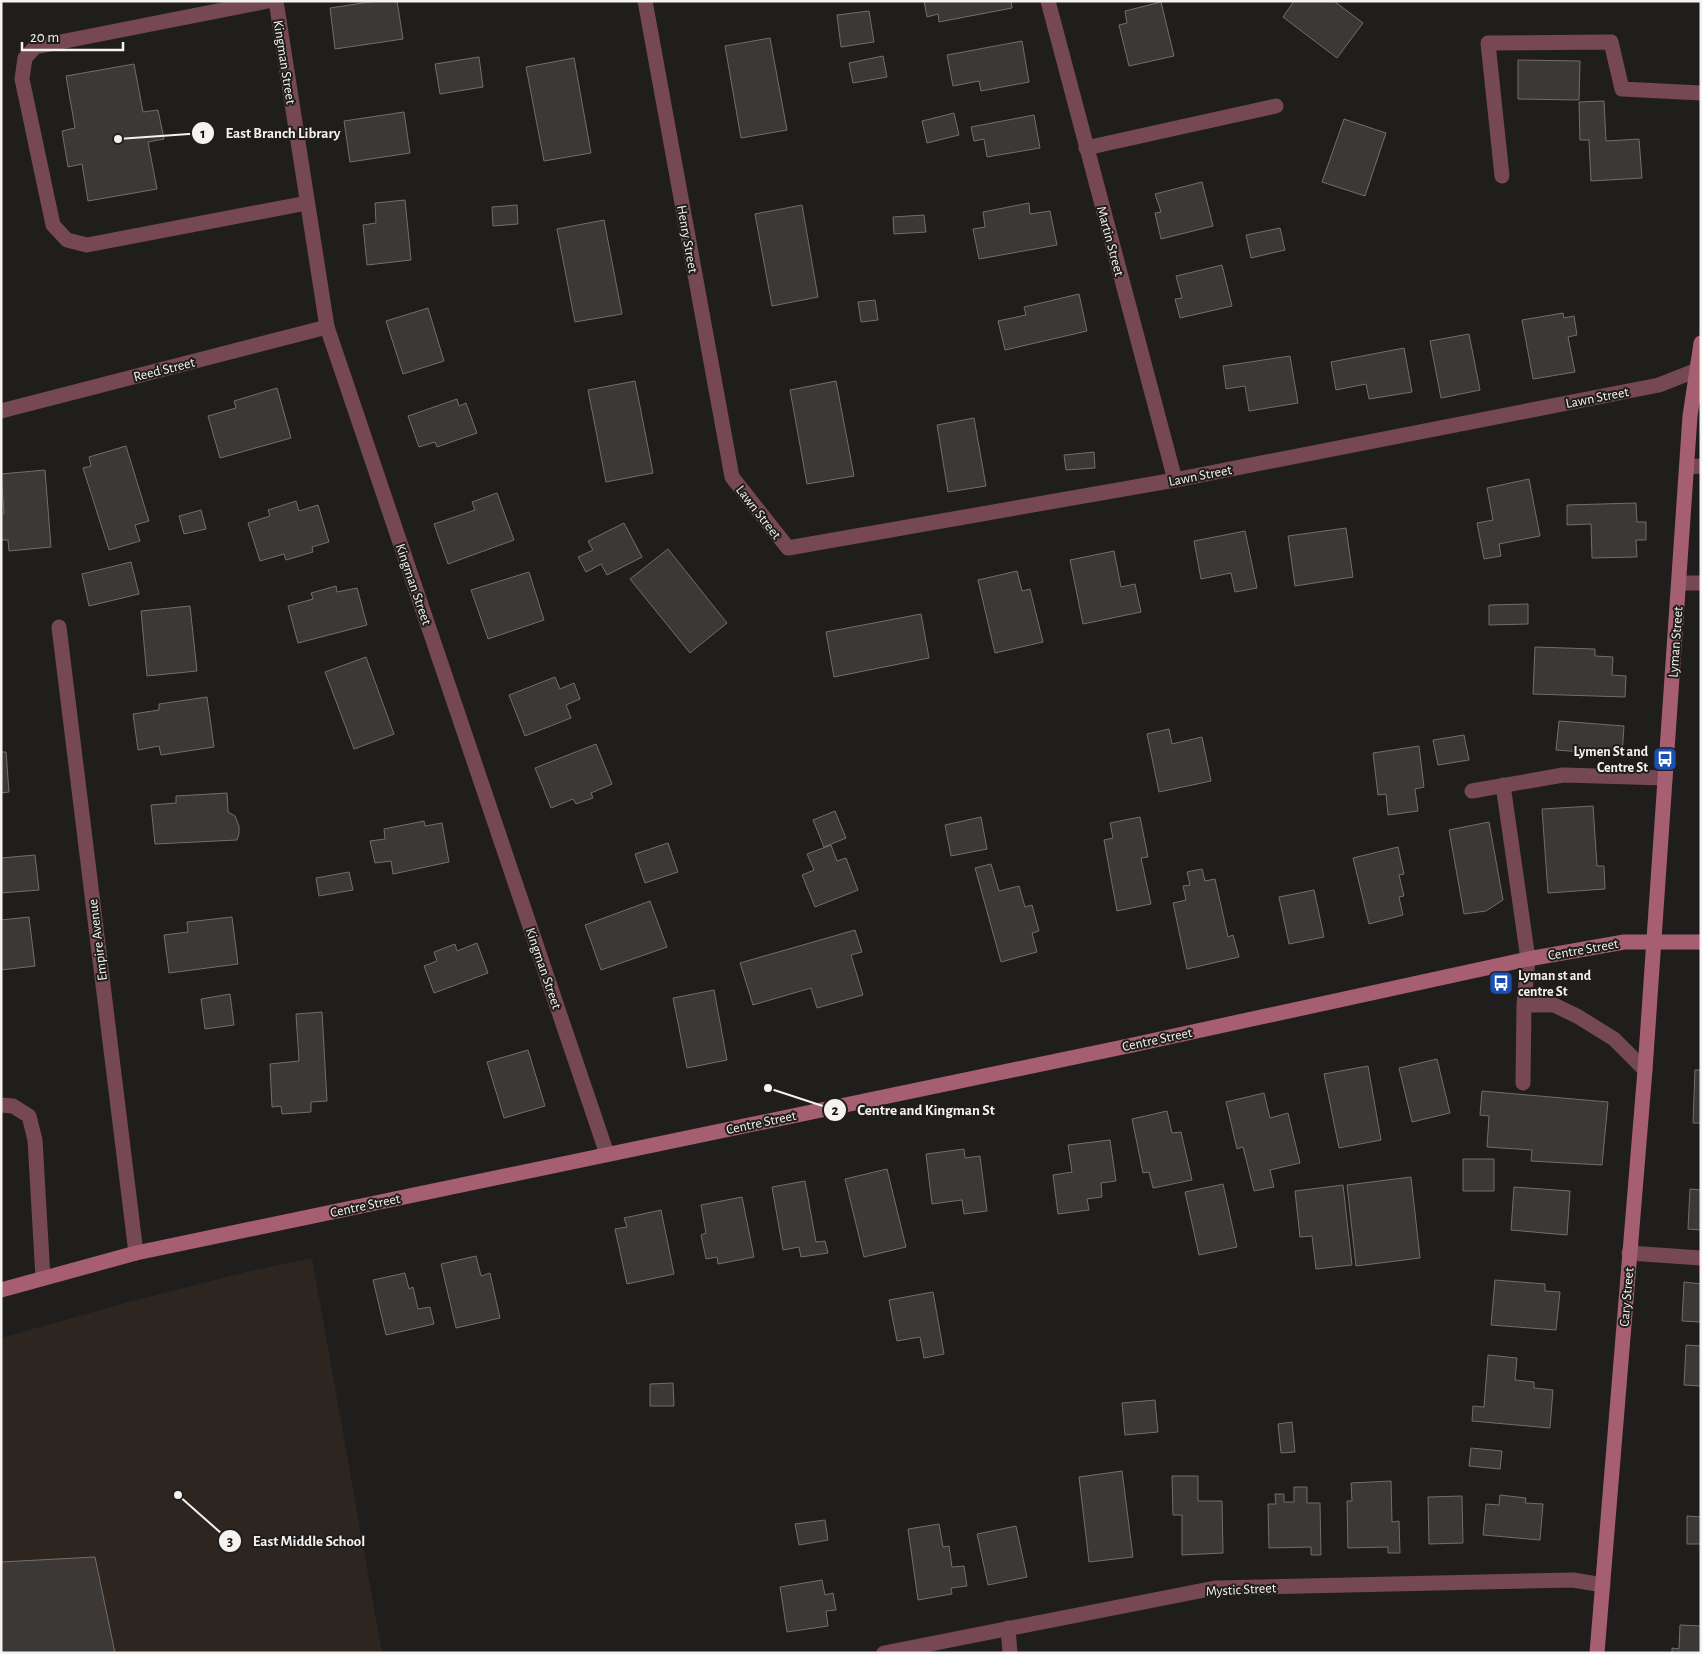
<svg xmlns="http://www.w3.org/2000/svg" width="1702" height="1654" font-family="'Alegreya Sans',sans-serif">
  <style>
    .built { fill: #2d2620 }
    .building { fill: #3b3836; stroke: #716e6c }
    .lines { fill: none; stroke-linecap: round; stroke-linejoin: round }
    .lane { stroke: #754853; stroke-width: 15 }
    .street { stroke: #754853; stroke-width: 15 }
    .secondary { stroke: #a65e71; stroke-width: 15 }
    .labels { text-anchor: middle; stroke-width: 4; stroke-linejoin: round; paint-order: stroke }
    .street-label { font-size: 14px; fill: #f5f3f2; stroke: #201e1c }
    .poi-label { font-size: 14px; font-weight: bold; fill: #f5f3f2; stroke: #201e1c; text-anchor: end }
    .leader { fill: none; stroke: #f5f3f2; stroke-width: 2 }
    .callout-dot { fill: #f5f3f2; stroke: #201e1c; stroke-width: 2 }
    .mark-label { font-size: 15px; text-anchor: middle; font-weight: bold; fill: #111 }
    .callout-label { font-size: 15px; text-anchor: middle; font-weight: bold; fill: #f5f3f2; stroke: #201e1c; stroke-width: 4; stroke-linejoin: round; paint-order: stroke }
  </style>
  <rect width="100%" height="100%" fill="#201e1c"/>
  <!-- built -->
  <path class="built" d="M312,1258L382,1653H1V1338L125,1303L246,1272Z"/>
  <!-- building -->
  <path class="building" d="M376,1H397L403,39L335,49L330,8Z
    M924,1H1011L1012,8L939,22L938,14L927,17Z
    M1294,1H1334L1363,23L1337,58L1283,17Z
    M1161,2L1174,56L1129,66L1119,25L1127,23L1125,11Z
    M869,11L874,42L841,47L837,15Z
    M770,38L787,130L741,138L725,46Z
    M1022,41L1029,82L981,91L979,81L953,86L947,55Z
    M883,56L887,77L853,83L849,63Z
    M479,57L483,87L440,94L435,64Z
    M574,58L591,153L544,161L526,67Z
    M1518,60L1580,61L1579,100L1518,99Z
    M134,64L143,112L158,110L164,139L148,142L157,189L88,201L82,164L68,167L62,131L75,128L66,76Z
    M1604,101L1606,141L1639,139L1642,178L1591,181L1589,140H1580L1579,102Z
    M404,112L410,153L350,162L344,121Z
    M954,113L959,135L927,143L922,121Z
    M1034,115L1040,148L987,157L984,139L974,141L971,127Z
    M1344,119L1386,133L1365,196L1322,182Z
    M1202,182L1213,226L1161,239L1155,213L1161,212L1155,194Z
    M405,200L411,260L367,265L363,225L376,223L375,203Z
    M1029,203L1030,214L1050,211L1057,245L979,259L973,229L985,227L983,212Z
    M517,205L518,224L493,226L492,207Z
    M802,205L818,297L772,306L755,214Z
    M924,215L926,232L894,234L893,217Z
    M604,220L622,314L575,322L557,229Z
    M1280,228L1285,250L1251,258L1246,235Z
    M1222,265L1232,306L1180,318L1175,299L1182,298L1176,276Z
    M1079,294L1087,331L1005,350L998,321L1026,315L1024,307Z
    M875,300L878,320L861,322L858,302Z
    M428,308L444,361L403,374L386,321Z
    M1563,313L1564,318L1574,316L1577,335L1568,337L1575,372L1533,379L1522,320Z
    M1469,334L1480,390L1441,398L1430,341Z
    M1404,348L1412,392L1369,399L1366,384L1336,390L1331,362Z
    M1290,356L1298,403L1249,411L1245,386L1226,389L1223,366Z
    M635,381L653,473L606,482L588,390Z
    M836,381L854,476L807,484L790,390Z
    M277,388L291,438L220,458L208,416L236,408L234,401Z
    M457,399L459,406L466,403L477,433L437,447L435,442L419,447L408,416Z
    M974,418L986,486L948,492L937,425Z
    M126,446L149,521L135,525L140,541L109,550L83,468L91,466L89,457Z
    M1094,452L1095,468L1066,470L1064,455Z
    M45,470L51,547L9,551L8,540H1V514L4,513L1,474Z
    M1529,479L1540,536L1499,544L1501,556L1484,559L1477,523L1493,520L1487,488Z
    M497,493L514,540L448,564L434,524L475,510L472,502Z
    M296,501L299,511L318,505L329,542L312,547L313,552L286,560L284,554L260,561L248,523L270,516L268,510Z
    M1636,503L1637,522H1646V540H1636L1637,557L1592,558L1591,524L1567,525V505Z
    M201,510L206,529L184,534L179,516Z
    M624,523L642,557L607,575L601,564L586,572L578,557L593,550L588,541Z
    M1346,528L1353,577L1295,586L1288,536Z
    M1245,531L1257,588L1235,592L1231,573L1201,579L1194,541Z
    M668,549L727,623L690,653L630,579Z
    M1114,551L1121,587L1135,584L1141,612L1083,624L1070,560Z
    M131,562L139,594L89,606L82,574Z
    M1017,571L1022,591L1030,589L1043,642L995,653L978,580Z
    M529,572L544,620L488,639L471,590Z
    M336,586L337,592L357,588L367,625L298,643L288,606L313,599L311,593Z
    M1528,604V624L1489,625V605Z
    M190,606L197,671L147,676L141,611Z
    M921,614L929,658L834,677L826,632Z
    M1535,647L1595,649V656L1613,657L1612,675L1626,676L1625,697L1533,694Z
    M366,657L394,734L354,749L325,672Z
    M555,677L560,689L574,683L580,699L566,705L571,718L525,736L509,695Z
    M207,697L214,747L161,755L159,746L138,750L133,714L159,710V704Z
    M1559,721L1624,726L1622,755L1556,750Z
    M1169,729L1172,744L1202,737L1211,781L1159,792L1147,734Z
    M1464,735L1469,760L1438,765L1433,740Z
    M596,744L612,784L591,793L593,798L576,804L573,799L551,808L535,768Z
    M1419,746L1424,787L1415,789L1418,811L1388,815L1386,794L1378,795L1373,753Z
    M1,752H6L9,792L1,793Z
    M227,793L228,812L235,816L239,826V834L237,840L155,844L151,805L176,803V796Z
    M1593,806L1597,866H1604L1605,889L1548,893L1542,809Z
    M835,811L846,838L824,847L813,820Z
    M981,817L987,849L951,856L945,825Z
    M1140,817L1148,857L1141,858L1151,904L1117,911L1104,840L1113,838L1110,823Z
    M424,821L425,826L442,823L449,862L393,874L391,861L375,863L370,841L385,839L384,829Z
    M1489,822L1503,900L1486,911L1464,914L1449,830Z
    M668,843L678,872L645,883L635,854Z
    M831,845L837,861L846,858L858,890L815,907L802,875L814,870L807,854Z
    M1398,847L1404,874L1399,875L1404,896L1399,897L1403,915L1369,924L1353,858Z
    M35,855L39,890L1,893V858Z
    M991,864L999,891L1019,886L1025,907L1032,905L1039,931L1032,933L1037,952L1001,962L975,868Z
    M1202,869L1205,881L1215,879L1228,937L1233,935L1239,957L1187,969L1173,903L1186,900L1183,886L1190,885L1187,872Z
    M349,872L353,890L319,896L316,878Z
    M1314,890L1324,937L1289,944L1279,897Z
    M650,901L667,947L601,970L585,925Z
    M29,917L35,966L1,970V920Z
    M232,917L238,964L169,973L164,935L188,932L187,922Z
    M855,930L862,952L851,955L863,995L817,1008L811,988L753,1005L740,963Z
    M477,943L488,973L434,993L424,966L437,961L434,952L455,944L457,951Z
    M714,990L727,1060L687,1068L673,998Z
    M230,994L234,1025L205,1029L201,999Z
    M322,1012L327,1101L311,1102V1112L282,1114L281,1106L272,1107L270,1064L299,1061L296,1014Z
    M528,1050L545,1106L504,1118L487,1062Z
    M1437,1059L1450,1113L1412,1122L1399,1068Z
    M1368,1066L1381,1140L1339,1148L1324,1074Z
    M1695,1070H1701V1123H1693Z
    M1482,1091L1608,1102L1602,1165L1531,1161L1532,1150L1487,1147L1489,1116L1480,1115Z
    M1264,1093L1270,1118L1288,1113L1300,1163L1270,1170L1274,1187L1254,1191L1243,1147L1237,1149L1226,1102Z
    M1167,1111L1172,1133L1181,1132L1192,1180L1153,1188L1149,1172L1143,1173L1132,1119Z
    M1110,1140L1116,1181L1101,1183L1102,1197L1087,1199L1089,1210L1058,1214L1053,1175L1072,1172L1068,1145Z
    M964,1149L965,1158L980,1156L987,1211L964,1214L962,1200L932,1204L926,1154Z
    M1463,1159H1494V1191H1463Z
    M887,1169L906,1247L864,1257L845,1179Z
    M1411,1177L1420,1258L1356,1266L1347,1185Z
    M805,1181L816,1242L825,1241L828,1253L801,1257L799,1247L783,1250L772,1187Z
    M1223,1184L1237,1247L1199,1255L1185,1192Z
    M1343,1185L1352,1265L1316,1269L1312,1236L1300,1237L1295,1191Z
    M1514,1187L1570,1191L1567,1235L1511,1230Z
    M1690,1189L1701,1190V1230L1688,1229Z
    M742,1197L754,1257L718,1264L717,1257L706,1259L701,1235L706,1233L701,1205Z
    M661,1210L674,1274L627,1284L615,1229L627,1227L624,1218Z
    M476,1256L481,1276L490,1273L500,1318L456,1328L441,1264Z
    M405,1273L409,1289L413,1287L418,1309L430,1307L434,1324L386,1335L373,1280Z
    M1495,1280L1545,1284V1291L1560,1292L1556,1330L1491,1325Z
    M1684,1282L1701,1284V1322L1682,1321Z
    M933,1292L944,1354L924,1358L920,1337L897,1341L889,1300Z
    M1686,1345L1701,1346V1386L1684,1385Z
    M1488,1355L1517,1358L1515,1380L1534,1382V1388L1553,1390L1550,1428L1472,1421L1473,1406L1484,1407Z
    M673,1383L674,1406H650V1384Z
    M1155,1400L1158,1432L1125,1435L1122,1403Z
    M1292,1422L1295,1452L1281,1453L1278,1424Z
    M1471,1448L1502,1451L1500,1469L1469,1466Z
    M1122,1471L1133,1557L1089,1562L1079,1477Z
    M1172,1476H1198V1501H1222L1223,1553L1182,1555V1515H1173Z
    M1391,1481L1392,1522L1399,1521L1400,1553H1388V1547L1348,1548L1347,1501H1352L1351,1483Z
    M1294,1487H1307V1503H1320L1321,1555H1311V1547L1269,1548L1268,1504H1276L1275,1494H1284V1502H1294Z
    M1500,1495L1526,1498L1525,1503L1543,1504L1540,1540L1483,1535L1486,1504L1499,1505Z
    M1462,1496L1463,1543L1429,1544L1428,1497Z
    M1687,1516L1701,1517V1544H1687Z
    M825,1520L828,1540L799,1545L795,1524Z
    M939,1524L943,1547L949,1546L952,1567L964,1566L967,1586L951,1588L952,1594L918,1600L908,1529Z
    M1016,1526L1027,1577L988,1585L977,1534Z
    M95,1557L115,1653H1V1562Z
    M822,1580L825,1595L833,1593L836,1610L826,1611L828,1626L787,1632L780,1587Z
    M1680,1625L1701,1626V1653H1672V1648L1679,1649Z"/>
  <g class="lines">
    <!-- lane -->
    <path class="lane" d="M268,1L35,47L25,58L22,79L53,225L67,240L87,245L307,203
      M1086,148L1276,106
      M1502,176L1488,43L1611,42L1622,89L1701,93
      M1679,583H1701
      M1503,785L1528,959L1524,1005L1523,1083
      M1472,791L1563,775L1665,778
      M1524,1005H1554L1577,1016L1614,1039L1645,1070
      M1,1105L13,1106L29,1116L35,1140L43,1278
      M1629,1253L1701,1258
      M1008,1628L1010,1653"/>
    <!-- street -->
    <path class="street" d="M276,1L327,327L607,1154
      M645,1L732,477L788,548L1175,480L1659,385L1697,370
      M1048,1L1175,480
      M1,411L327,327
      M1687,467L1701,466
      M59,627L136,1253
      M884,1653L1215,1588L1573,1580L1603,1585"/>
    <!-- secondary -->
    <path class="secondary" d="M1,1290L136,1253L1128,1046L1528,959L1624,942H1701
      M1597,1653L1645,1070L1690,416L1701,343"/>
  </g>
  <!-- icons -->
  <defs>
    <g id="bus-square" transform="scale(1.25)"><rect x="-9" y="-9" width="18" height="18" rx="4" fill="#1a4fb4" stroke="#201e1c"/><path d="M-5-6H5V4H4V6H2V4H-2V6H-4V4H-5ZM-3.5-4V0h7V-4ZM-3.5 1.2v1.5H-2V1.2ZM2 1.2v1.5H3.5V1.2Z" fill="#fff"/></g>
  </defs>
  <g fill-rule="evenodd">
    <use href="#bus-square" x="1665" y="759"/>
    <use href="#bus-square" x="1501" y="983"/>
  </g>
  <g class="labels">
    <!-- street labels -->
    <g class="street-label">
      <text transform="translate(285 62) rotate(81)" y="5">Kingman Street</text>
      <text transform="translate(688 239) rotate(80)" y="5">Henry Street</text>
      <text transform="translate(1111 241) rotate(75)" y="5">Martin Street</text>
      <text transform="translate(164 369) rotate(-14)" y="5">Reed Street</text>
      <text transform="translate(1597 397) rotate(-11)" y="5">Lawn Street</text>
      <text transform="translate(1200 475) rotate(-11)" y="5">Lawn Street</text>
      <text transform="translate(759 512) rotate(52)" y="5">Lawn Street</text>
      <text transform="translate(414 584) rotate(71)" y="5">Kingman Street</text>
      <text transform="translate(1675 642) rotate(-86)" y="5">Lyman Street</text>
      <text transform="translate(97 940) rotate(-97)" y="5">Empire Avenue</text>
      <text transform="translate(1583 949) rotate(-10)" y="5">Centre Street</text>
      <text transform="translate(544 968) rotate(71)" y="5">Kingman Street</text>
      <text transform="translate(1157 1039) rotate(-12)" y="5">Centre Street</text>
      <text transform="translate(761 1122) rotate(-12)" y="5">Centre Street</text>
      <text transform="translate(365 1205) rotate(-12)" y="5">Centre Street</text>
      <text transform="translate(1626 1297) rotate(-85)" y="5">Cary Street</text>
      <text transform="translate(1241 1589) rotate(-3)" y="5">Mystic Street</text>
    </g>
    <!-- poi labels -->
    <g class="poi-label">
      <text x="1648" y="756">Lymen St and<tspan x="1648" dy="16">Centre St</tspan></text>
      <text x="1518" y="980" text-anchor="start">Lyman st and<tspan x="1518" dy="16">centre St</tspan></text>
    </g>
  </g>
  <!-- callouts -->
  <path class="leader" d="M118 139L203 133M768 1088L835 1110M178 1495L230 1541"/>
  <g class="callout-dot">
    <circle cx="118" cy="139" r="5"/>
    <circle cx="768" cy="1088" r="5"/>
    <circle cx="178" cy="1495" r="5"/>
    <circle cx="203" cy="133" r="12"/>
    <circle cx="835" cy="1110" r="12"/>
    <circle cx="230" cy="1541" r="12"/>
  </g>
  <g class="mark-label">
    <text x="203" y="138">1</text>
    <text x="835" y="1115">2</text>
    <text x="230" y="1546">3</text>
  </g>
  <g class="callout-label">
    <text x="283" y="138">East Branch Library</text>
    <text x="926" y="1115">Centre and Kingman St</text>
    <text x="309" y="1546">East Middle School</text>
  </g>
  <!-- border -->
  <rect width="1702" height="1654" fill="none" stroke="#f5f3f2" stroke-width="5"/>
  <!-- scale -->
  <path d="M22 42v8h101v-8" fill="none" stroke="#f5f3f2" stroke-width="2.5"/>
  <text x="30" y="42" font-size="15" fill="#f5f3f2" stroke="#201e1c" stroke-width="4" paint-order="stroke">20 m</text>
</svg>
